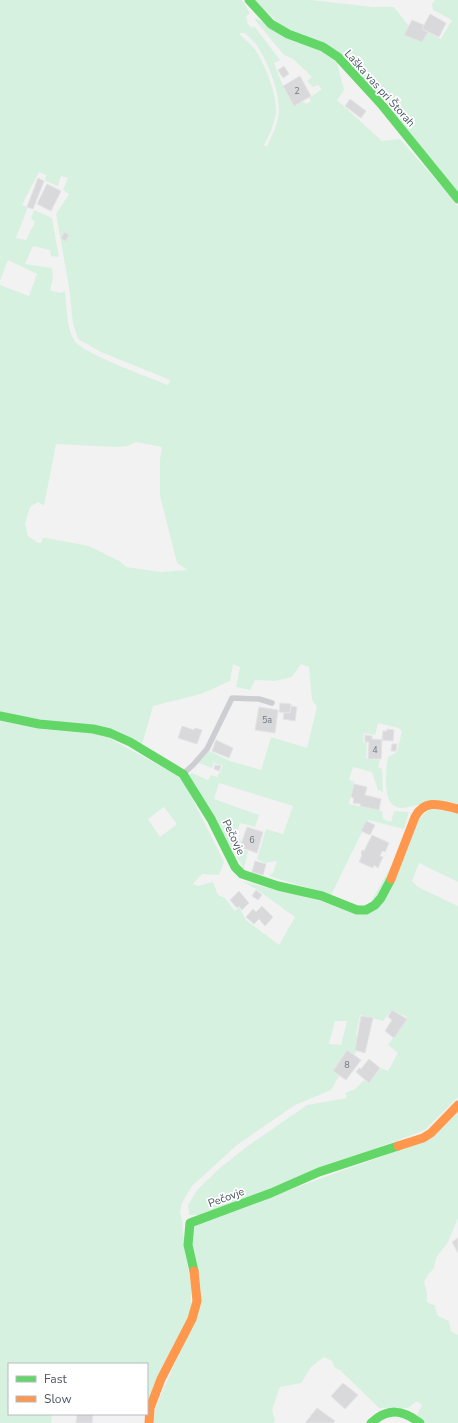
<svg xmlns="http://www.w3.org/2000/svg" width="458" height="1423" font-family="'Nunito Sans',sans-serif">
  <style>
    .green { fill: #d7f1e1; fill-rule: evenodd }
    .building { fill: #d9d9db; stroke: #e4e4e5 }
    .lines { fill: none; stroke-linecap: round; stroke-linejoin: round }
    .lane { stroke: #ccced1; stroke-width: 5.5 }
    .fast { stroke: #63d668; stroke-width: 9 }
    .slow { stroke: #ff974d; stroke-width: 9 }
    .labels { text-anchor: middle; stroke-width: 3.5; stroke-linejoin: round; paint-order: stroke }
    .number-label { font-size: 9px; fill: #6e7880 }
    .street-label { font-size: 11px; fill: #485560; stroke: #fff }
  </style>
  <rect width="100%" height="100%" fill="#f3f2f2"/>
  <!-- green -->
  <path class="green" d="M0,0H242L250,13L246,17L248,24L252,28L254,26L280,60L274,63L283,86L293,105L302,100L306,104L311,101L309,98L322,89L318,85L313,87L307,81L312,77L293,59L284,55L255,20V18L336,59L344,90L337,100L382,141L400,139L453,199L458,207V806C446,806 433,804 420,805C413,805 403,810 396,807C382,802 386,768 388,757L397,752L402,731L398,728L378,723L375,735L364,733L363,742L367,743L366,759L380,760L378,767L382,769L383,792L378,790L372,772L353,767L349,780L354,782L349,804L382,811L383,819L391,822L394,811L409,812L404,829L368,820L331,895L269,876L273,873L277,861L265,863L257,859L266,829L283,834L293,806L219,783L214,799L259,815L255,827L240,823L236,837L241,840L239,848L248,851L244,869L188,775L192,773L208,780L211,775L217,777L223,766L214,763L212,768L198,763L209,751L230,761L261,770L271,737L307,748L317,707L312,700L309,667L301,664L292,677L275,681L255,680L250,690L236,687L240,667L233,664L230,681L201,694L153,706L142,745L0,713V285L29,296L37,274L8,260L0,281ZM239,33H245C250,38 256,43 259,49C270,67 282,97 278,118C276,128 271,137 267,147L264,145C270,135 274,124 276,113C278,98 265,64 256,51C252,44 244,40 239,33ZM39,172L46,175L45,181L58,186L61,176L68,178L63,190L69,194L56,214L69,287L73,324L78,339L101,352L170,380L168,385C151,378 81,353 74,340C66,326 67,307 65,291L60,293L50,290L53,278L52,268L25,264L33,246L50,250L51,256L59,257L52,218L34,210L31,218L35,222L26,240L16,238L28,207L22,205ZM136,442L162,447L160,459V496L177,563L187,570L161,572L126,567L121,562L89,546L46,538H43L41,543H38L27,535V531L25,524L30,507L38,502L44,506L56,444L115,447L128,446Z
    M254,0H311L373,7H394L409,26L407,36L419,41L428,32L441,39L452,20L433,10L432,4L435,0H458V194L373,85L281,25Z
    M0,719L100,733L182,778L224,862L219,875L202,874L193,884L198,886L213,882L218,895L225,898L235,911L239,907L246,920L279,945L295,917L256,889L241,881L365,912L417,821L429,809L458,812V882L419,863L412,881L418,887L458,906V1097L425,1130L200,1215H189L188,1205L197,1190L220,1168L245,1148L307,1105L347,1098L345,1093L355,1089L364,1080L369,1083L381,1068L388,1071L398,1053L388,1045L407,1017L392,1010L383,1021L360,1015L356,1035L359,1036L355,1054L346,1051L333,1071L339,1076L331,1090L295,1105L237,1145L192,1186L182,1203L180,1212L182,1220L184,1247L195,1303L147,1407V1364H9V1414H57L52,1415L51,1423H0ZM164,807L177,824L160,837L148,819ZM335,1021H347L341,1045L329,1044Z
    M458,1111V1218L448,1242L436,1258L434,1268L428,1275L424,1282L427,1293V1302L436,1306L435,1308L438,1316L449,1321L451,1331L458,1335V1423H425L417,1415L422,1405L417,1401L408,1408H379L340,1370L335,1368L332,1361L324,1357L311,1367L301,1383L280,1387L272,1410L275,1421L274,1423H152L153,1413L190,1329L193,1225L430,1139Z"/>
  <!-- building -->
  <path class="building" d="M430,14L446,23L439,37L422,29Z
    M412,20L424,25L422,29L428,32L422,42L404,35Z
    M284,66L289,74L283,78L278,70Z
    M300,76L311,96L294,106L283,86Z
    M350,99L366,111L361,118L345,106Z
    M38,178L44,181L33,209L27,207Z
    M47,184L61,191L51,211L37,204Z
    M64,232L69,235L66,241L61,239Z
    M280,703L291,704L290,713L279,712Z
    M291,706L297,707L295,721L283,719L284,712L290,713Z
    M259,707L278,710L275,733L255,730Z
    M182,726L194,730L195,728L202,730L197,744L178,738Z
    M387,729L394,730L393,741L382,740L383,731H387Z
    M365,735L372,736V739L382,740L381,759H368L369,742H365Z
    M216,740L233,748L229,758L212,751Z
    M392,744H397L396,751H391Z
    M215,765L221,766L219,771L214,769Z
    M354,784L367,787L365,795L381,799L379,810L360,806L361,804L353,803L354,798L351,797Z
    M366,821L375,825L370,835L361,831Z
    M247,827L263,832L257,853L240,847Z
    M372,835L389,843L385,852L382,851L380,856L383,857L378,868L374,865L373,868L359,862L362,855L361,854L362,850L364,851Z
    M255,861L266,864L263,875L252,872Z
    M256,890L262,895L258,900L252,896Z
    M239,891L249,903L242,910L239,906L237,908L230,900Z
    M262,906L273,917L265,926L259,919L254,924L246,917L253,909L256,912Z
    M392,1010L407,1019L394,1038L385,1031L392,1020L388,1017Z
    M361,1016L373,1018L365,1053L355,1050Z
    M347,1050L361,1060L346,1080L333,1071Z
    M369,1059L380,1068L369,1083L356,1072L359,1068L361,1069Z
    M458,1238V1253L452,1242Z
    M343,1383L358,1395L345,1409L331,1396Z
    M317,1408L335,1421L333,1423H305Z
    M77,1414H93L92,1423H76Z"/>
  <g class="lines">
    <!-- lane -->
    <path class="lane" d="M183,774L193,765L207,749L232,698L259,699L272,703"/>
    <!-- fast -->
    <path class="fast" d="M249,0L271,24L288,34L323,47L338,57L381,104L458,199
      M0,716L39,724L93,729L110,733L130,742L183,774L211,819L235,867L242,874L278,886L322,896L357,910H366L375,905L381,898L391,879
      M194,1271L188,1245L190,1223L271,1193L319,1172L398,1146
      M371,1423C388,1408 402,1409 420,1423"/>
    <!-- slow -->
    <path class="slow" d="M391,879L415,817C425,798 441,805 458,809
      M398,1146L423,1138L431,1133L458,1105
      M149,1423L150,1408L161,1379L192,1319L197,1301L194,1271"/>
  </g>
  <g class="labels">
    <!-- number labels -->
    <g class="number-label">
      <text x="297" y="94">2</text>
      <text x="267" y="723">5a</text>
      <text x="375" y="753">4</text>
      <text x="252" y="843">6</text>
      <text x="347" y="1068">8</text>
    </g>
    <!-- street labels -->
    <g class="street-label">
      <text transform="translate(380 88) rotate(48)" y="4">Laška vas pri Štorah</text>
      <text transform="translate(234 837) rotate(64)" y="4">Pečovje</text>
      <text transform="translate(226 1197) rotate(-20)" y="4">Pečovje</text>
    </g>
  </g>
  <!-- legend -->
  <rect x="8" y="1363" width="140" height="52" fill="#ffffff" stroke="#b6bbbf"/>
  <rect x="16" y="1376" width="20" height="6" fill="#63d668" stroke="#b6bbbf"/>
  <text x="44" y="1383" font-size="12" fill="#485560">Fast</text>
  <rect x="16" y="1396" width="20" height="6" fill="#ff974d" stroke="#b6bbbf"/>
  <text x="44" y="1403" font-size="12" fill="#485560">Slow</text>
</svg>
